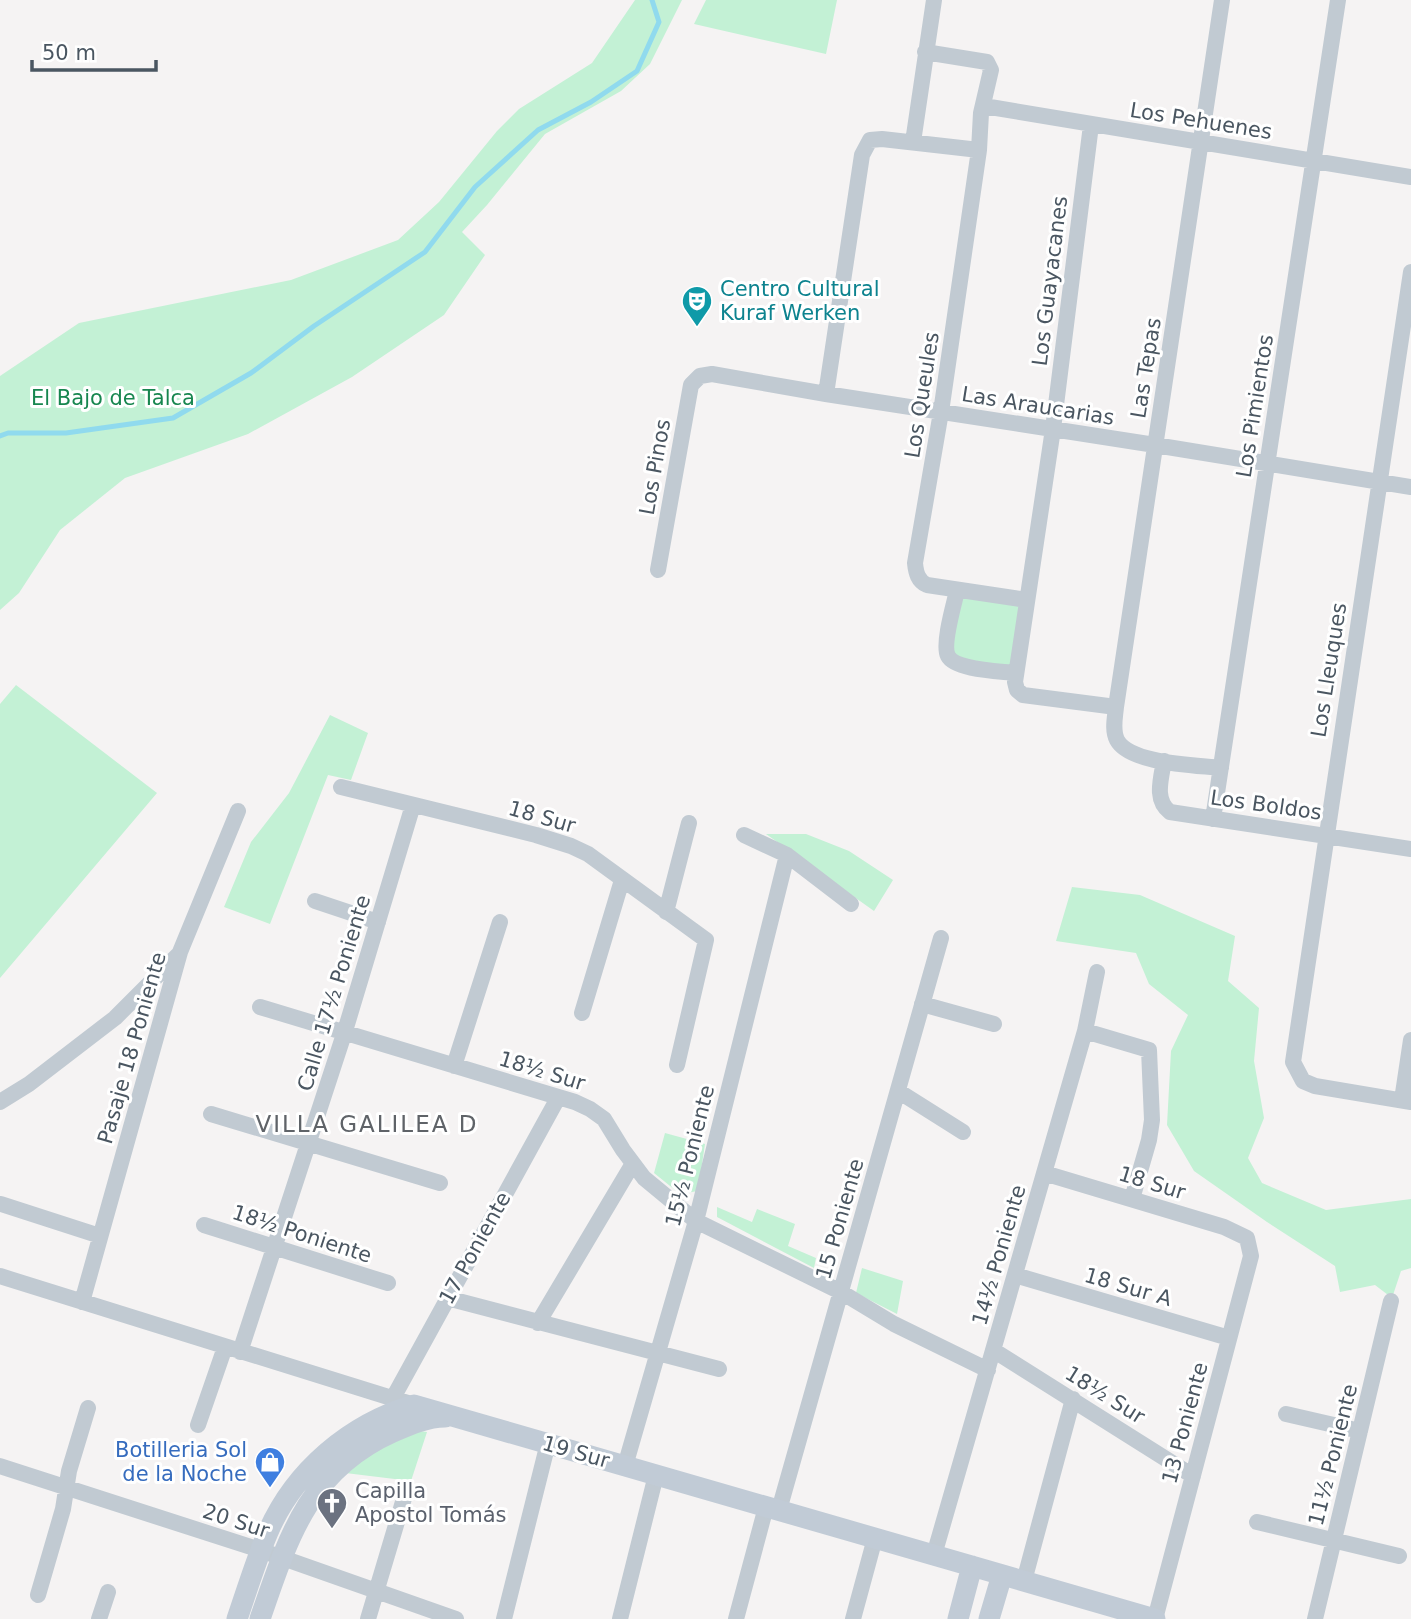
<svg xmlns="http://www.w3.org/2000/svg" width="1411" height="1619" font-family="'DejaVu Sans',sans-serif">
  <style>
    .green { fill: #c3f1d5 }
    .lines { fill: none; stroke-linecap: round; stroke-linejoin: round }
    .stream { stroke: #90daee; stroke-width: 5 }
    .street { stroke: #c1cad2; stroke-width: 16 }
    .secondary { stroke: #c1cbd6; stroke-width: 21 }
    .labels { text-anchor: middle; stroke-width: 6; stroke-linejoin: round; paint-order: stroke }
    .street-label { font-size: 21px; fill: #4a5661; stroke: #fff }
    .culture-label { font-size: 21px; fill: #0d838f; stroke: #fff; text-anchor: start }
    .park-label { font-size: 21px; fill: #17864f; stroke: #fff }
    .shop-label { font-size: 21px; fill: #366cbe; stroke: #fff; text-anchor: end }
    .worship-label { font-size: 21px; fill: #5b616d; stroke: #fff; text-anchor: start }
    .neighbourhood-label { font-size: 23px; letter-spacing: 2px; fill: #5f6368; stroke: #fff }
  </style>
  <rect width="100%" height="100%" fill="#f5f3f3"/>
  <!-- green -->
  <path class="green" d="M635,0H682L650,64L621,91L545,134L487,205L462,232L485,255L444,315L352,377L248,434L125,478L60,530L19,593L0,610V376L79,323L291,280L398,240L439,202L497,131L519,109L592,63Z
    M706,0H837L826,54L694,24Z
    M957,591L1027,600L1015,673L948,657Z
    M16,685L157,793L0,978V704Z
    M330,715L368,733L351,780L328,775L270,924L224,907L251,842L289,793Z
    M766,834H806L849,851L893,880L874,911Z
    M1072,887L1140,895L1235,936L1228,981L1259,1008L1254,1061L1264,1118L1248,1158L1262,1183L1326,1210L1411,1199V1268L1401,1271L1392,1298L1375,1285L1340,1292L1335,1266L1267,1222L1194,1171L1167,1125L1171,1051L1188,1015L1149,984L1136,953L1056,941Z
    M665,1133L705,1144L698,1191L680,1194L654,1173Z
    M717,1207L752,1222L757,1209L795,1224L788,1246L816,1258L814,1268L717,1217Z
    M862,1268L903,1281L897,1314L856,1293Z
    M413,1430L427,1432L411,1481L329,1471Z"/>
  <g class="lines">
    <!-- stream -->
    <path class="stream" d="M0,436L8,433H66L173,418L251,373L314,326L425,252L475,187L538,130L591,102L637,71L659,22L652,0"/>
    <!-- street -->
    <path class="street" d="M925,52L987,62L991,70L981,113L979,150L941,412L915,563C916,573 918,581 927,585L1027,600
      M984,106L1411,177
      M1091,125L1053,429L1015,682L1017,690L1023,695L1116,707
      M913,142L934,0
      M1411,272L1293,1062L1303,1081L1315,1086L1411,1102
      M826,394L862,155L870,140L882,139L979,150
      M658,570L691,385L700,376L712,374L826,394L1155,445L1411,487
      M957,591C954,604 942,645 948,656C955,670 1000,671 1015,673
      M1164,761C1161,779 1154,800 1170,812L1411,849
      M1221,768C1196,765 1130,764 1117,740C1112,730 1115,718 1116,707L1222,0
      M341,787L536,835L571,846L588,854L706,940L677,1065
      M1213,819L1338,0
      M744,835L787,855L851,904
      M315,901L378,922
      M666,912L689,823
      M922,1004L994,1024
      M260,1007L575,1102L590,1109L604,1119L623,1150L644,1178L696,1221L841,1292L894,1324L988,1370
      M582,1013L622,880
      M1085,1031L1149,1050L1152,1120L1149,1140L1132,1199
      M454,1066L500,922
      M898,1091L963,1132
      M1402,1100L1411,1040
      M0,1102L29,1084L115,1018L178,955
      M211,1114L440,1183
      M1044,1173L1224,1227L1247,1238L1251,1256L1155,1619
      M1,1204L100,1236
      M204,1225L388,1283
      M1015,1275L1229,1338
      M0,1276L414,1405
      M447,1298L719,1369
      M82,1302L180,952L238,811
      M538,1323L632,1165
      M993,1350L1193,1476
      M240,1352L345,1031L413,805
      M393,1398L558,1098
      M1286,1414L1360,1431
      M198,1425L225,1347
      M0,1466L260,1550L456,1619
      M625,1466L696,1221L787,855
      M779,1510L941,938
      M1257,1522L1399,1556
      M934,1555L1085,1031L1097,972
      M1024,1581L1073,1399
      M38,1595L63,1509L69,1471L88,1408
      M99,1619L108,1592
      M368,1619L405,1495
      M504,1619L548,1443
      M620,1619L656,1475
      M736,1619L766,1507
      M853,1619L875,1538
      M1315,1619L1391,1301"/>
    <!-- secondary -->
    <path class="secondary" d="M237,1619C247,1590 256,1560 268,1532C295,1470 350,1424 414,1405L1155,1619
      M260,1619C288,1538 308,1470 393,1432C409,1425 427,1417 445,1417
      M958,1619L972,1566
      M989,1619L1002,1575"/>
  </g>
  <!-- icons -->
  <defs>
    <g id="theatre-pin" transform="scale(1.575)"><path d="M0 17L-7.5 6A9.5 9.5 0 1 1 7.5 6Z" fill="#0f9aa8" stroke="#fff"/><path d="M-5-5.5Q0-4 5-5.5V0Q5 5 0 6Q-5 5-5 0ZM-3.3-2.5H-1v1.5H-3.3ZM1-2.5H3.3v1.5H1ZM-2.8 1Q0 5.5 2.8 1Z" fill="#fff"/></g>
    <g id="shop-pin" transform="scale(1.575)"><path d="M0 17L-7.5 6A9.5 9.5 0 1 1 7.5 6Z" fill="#3f7fe0" stroke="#fff"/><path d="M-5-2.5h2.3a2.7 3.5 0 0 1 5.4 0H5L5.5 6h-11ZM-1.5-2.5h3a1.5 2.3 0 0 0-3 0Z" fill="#fff"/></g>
    <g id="church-pin" transform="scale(1.575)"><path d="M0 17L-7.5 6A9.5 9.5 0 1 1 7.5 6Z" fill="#6b7280" stroke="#fff"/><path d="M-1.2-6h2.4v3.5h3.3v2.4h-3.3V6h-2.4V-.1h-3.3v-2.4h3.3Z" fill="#fff"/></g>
  </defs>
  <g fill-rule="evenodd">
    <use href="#theatre-pin" x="697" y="301"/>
    <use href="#shop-pin" x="270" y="1462"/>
    <use href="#church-pin" x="332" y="1503"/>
  </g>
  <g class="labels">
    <!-- street labels -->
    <g class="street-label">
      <text transform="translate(1201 121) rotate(9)" y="7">Los Pehuenes</text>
      <text transform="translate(1050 281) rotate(-83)" y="7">Los Guayacanes</text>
      <text transform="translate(1146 368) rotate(-81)" y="7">Las Tepas</text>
      <text transform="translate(922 395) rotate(-81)" y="7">Los Queules</text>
      <text transform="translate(1038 406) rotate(9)" y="7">Las Araucarias</text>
      <text transform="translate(1255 406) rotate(-81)" y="7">Los Pimientos</text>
      <text transform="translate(655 467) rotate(-80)" y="7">Los Pinos</text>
      <text transform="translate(1329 670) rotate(-81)" y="7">Los Lleuques</text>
      <text transform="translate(1266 805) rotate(8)" y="7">Los Boldos</text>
      <text transform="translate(542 817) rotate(16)" y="7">18 Sur</text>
      <text transform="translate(334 993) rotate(-73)" y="7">Calle 17½ Poniente</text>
      <text transform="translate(132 1048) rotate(-74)" y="7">Pasaje 18 Poniente</text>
      <text transform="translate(542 1071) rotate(17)" y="7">18½ Sur</text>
      <text transform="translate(690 1156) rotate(-76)" y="7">15½ Poniente</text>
      <text transform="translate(1152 1183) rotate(17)" y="7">18 Sur</text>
      <text transform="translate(840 1219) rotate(-74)" y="7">15 Poniente</text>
      <text transform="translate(302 1234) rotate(18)" y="7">18½ Poniente</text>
      <text transform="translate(475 1248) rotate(-61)" y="7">17 Poniente</text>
      <text transform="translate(999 1255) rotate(-74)" y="7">14½ Poniente</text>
      <text transform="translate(1128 1287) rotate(16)" y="7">18 Sur A</text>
      <text transform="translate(1105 1395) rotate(32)" y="7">18½ Sur</text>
      <text transform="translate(1185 1423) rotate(-75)" y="7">13 Poniente</text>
      <text transform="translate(576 1452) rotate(16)" y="7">19 Sur</text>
      <text transform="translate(1333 1455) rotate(-76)" y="7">11½ Poniente</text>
      <text transform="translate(236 1521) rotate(18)" y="7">20 Sur</text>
    </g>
    <!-- culture labels -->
    <g class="culture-label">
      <text x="720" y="296">Centro Cultural<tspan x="720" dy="24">Kuraf Werken</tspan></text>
    </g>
    <!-- park labels -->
    <g class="park-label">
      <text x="113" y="405">El Bajo de Talca</text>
    </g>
    <!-- shop labels -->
    <g class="shop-label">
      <text x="247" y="1457">Botilleria Sol<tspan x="247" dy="24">de la Noche</tspan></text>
    </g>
    <!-- worship labels -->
    <g class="worship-label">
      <text x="355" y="1498">Capilla<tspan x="355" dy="24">Apostol Tomás</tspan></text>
    </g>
    <!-- neighbourhood labels -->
    <g class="neighbourhood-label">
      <text x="367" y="1132">VILLA GALILEA D</text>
    </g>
  </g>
  <!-- scale -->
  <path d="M32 60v10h124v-10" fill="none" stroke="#4a5661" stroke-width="3.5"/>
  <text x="42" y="60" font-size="21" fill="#4a5661" stroke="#ffffff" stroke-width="5" paint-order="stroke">50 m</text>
</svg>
